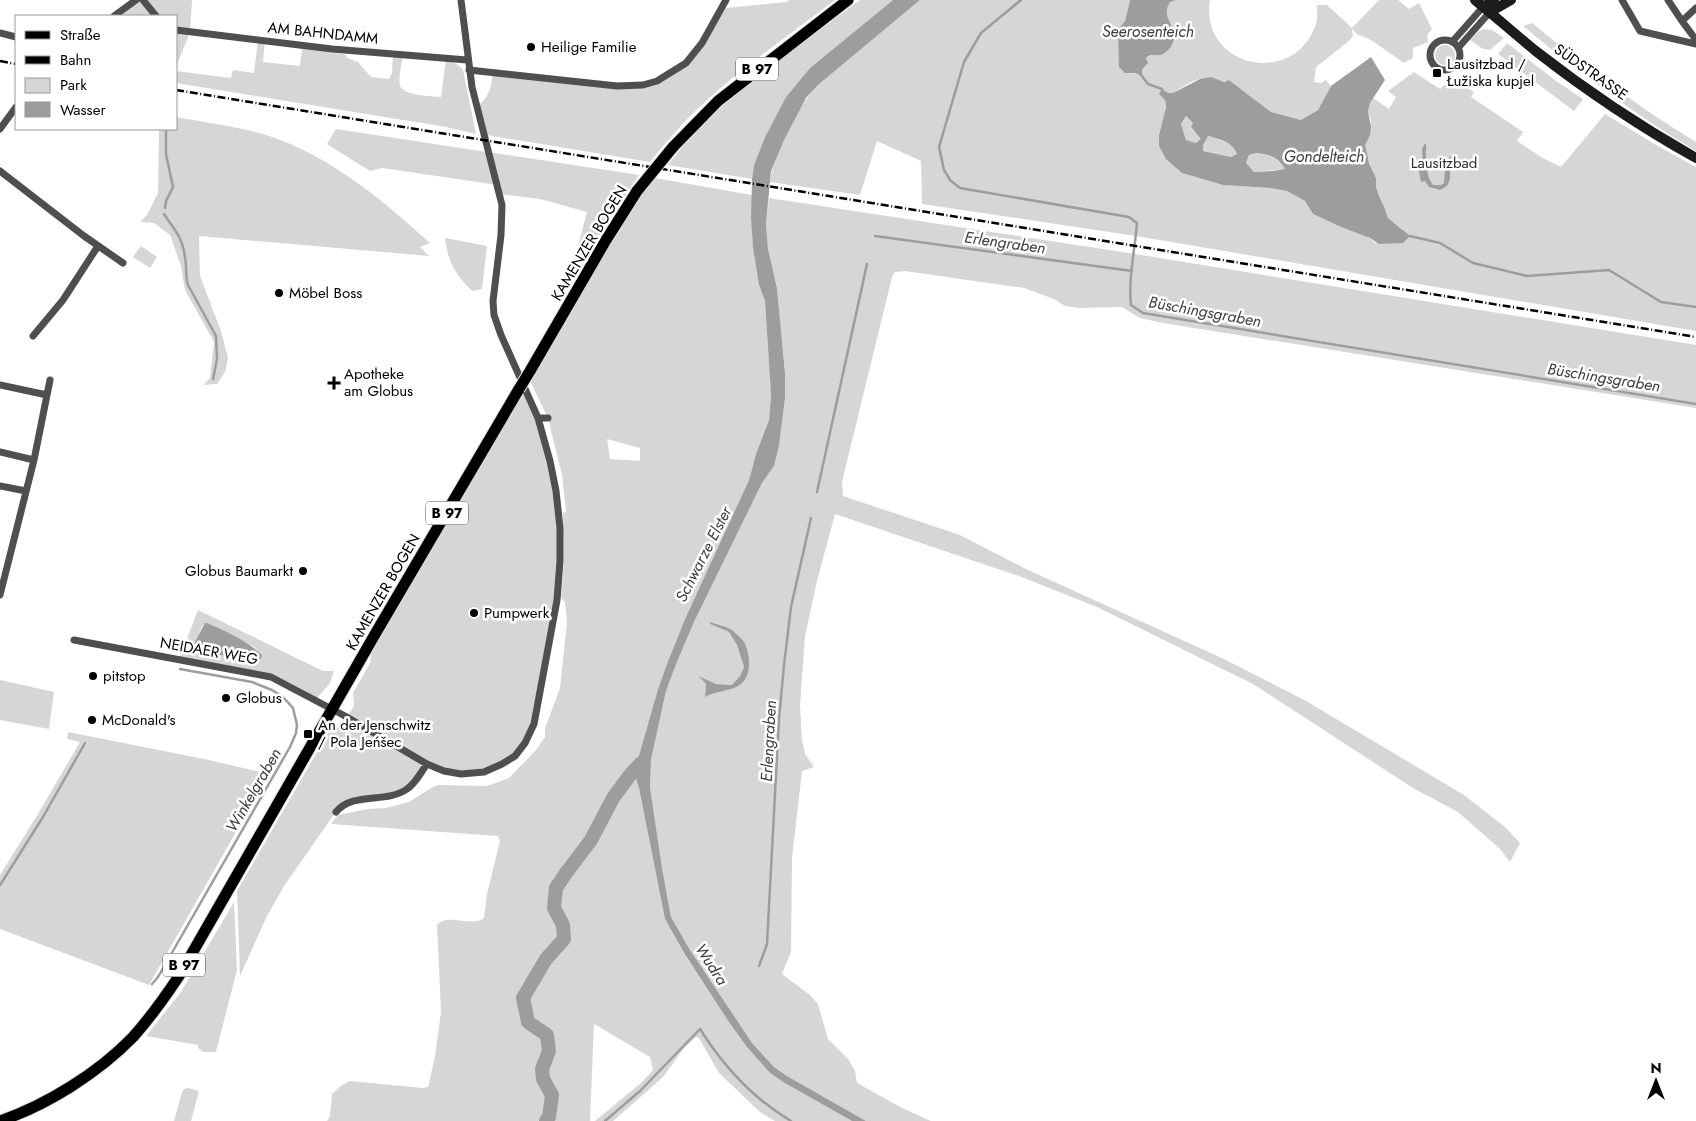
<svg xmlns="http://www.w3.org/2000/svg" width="1696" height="1121" font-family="Jost,sans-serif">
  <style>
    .green { fill: #d6d6d6; fill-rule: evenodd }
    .water { fill: #9d9d9d; fill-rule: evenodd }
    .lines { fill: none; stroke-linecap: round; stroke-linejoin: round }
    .stream { stroke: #9d9d9d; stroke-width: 2.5 }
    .river { stroke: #9d9d9d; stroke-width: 14 }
    .primary-casing { stroke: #dbdbdb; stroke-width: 13 }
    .street { stroke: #4f4f4f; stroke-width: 7 }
    .secondary { stroke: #1c1c1c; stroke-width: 10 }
    .primary { stroke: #000; stroke-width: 11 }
    .rail { stroke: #000; stroke-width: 2.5; stroke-dasharray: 8 2.5 1 2.5; stroke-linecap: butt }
    .primary-bridge-casing { stroke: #dbdbdb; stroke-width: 13; stroke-linecap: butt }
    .primary-bridge { stroke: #000; stroke-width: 11 }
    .poi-dot { fill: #000; stroke: #fff; stroke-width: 2 }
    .labels { text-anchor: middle; stroke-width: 5; stroke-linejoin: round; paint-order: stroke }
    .shield { fill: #fff; stroke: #4c4c4c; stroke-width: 1 }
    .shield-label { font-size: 14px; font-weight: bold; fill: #000 }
    .street-label { font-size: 15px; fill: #000; stroke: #fff }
    .poi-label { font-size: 15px; fill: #000; stroke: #fff; text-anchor: start }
    .park-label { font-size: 15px; fill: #2d2d2d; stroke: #fff }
    .water-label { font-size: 16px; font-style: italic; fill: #3e3e3e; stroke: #fff }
  </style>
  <rect width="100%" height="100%" fill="#fff"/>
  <!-- green -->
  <path class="green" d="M137,0H192L190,32L176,67V16H115Z
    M790,0H835C791,34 745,65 705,102C685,120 667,141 650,162L486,135L477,106C490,98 492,84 493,69L605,82L640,83L667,76L704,45L726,8L786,2Z
    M860,0H893L810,68L786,97L765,137L754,165L752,179L668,165C716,100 795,49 860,0Z
    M920,0H1130L1125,21L1119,28L1120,67L1131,73L1142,74V70L1147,65L1146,58L1153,54L1173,31C1168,20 1164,12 1170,2L1176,0H1210C1199,67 1294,89 1316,24C1318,19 1317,11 1317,5H1327L1352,28L1379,0H1398L1409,9L1419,3L1432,29L1427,35L1428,42L1413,48V58L1404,63L1371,40L1357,34L1352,29L1353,36L1350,40L1316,67L1314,82L1321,83L1326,80L1331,86L1318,110L1301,120L1271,112L1229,80C1220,84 1211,78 1201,79C1190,80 1173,93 1165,100C1168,115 1159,131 1159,146L1192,176L1223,185L1270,188L1287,191L1305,201L1313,214L1341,227L1370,238L1375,243L1402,229L1388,218L1385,209L1379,196L1376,187V178L1366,155L1365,145L1371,120L1368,111L1370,103L1373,98L1389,109L1396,97L1388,91L1414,72L1440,89L1452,78L1474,92L1471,97L1523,132L1517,141L1541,157L1561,167L1605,114L1656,145L1696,167V331L1136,236L922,204L921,161L877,141L860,195L770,182C773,153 798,106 818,85Z
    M1532,23C1584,66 1638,107 1696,142V151C1635,115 1578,72 1523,26Z
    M1484,29L1492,30L1504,38L1490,50L1483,49L1470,40L1478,32Z
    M258,40H265L263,62L300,66L302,49L343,54L345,55L347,58L358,62L371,77L389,79L392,73L393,54L403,55C402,63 398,78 400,86C404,96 431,96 441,97L446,59L458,65L463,70L476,134L446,127L176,83V71L231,78L233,70L254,73Z
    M1507,43L1556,81L1583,99L1574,111L1498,54Z
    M1435 55a10 10 0 1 1 20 0a10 10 0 1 1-20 0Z
    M1186,116L1193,123L1191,128L1202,139L1196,143L1186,140L1181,124Z
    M176,117C213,124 253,128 288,143C342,166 387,204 430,243L420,247L429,256L199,236L200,276L221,331L228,358L225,372L217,384L203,385L210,378L214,342L185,290L181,266L170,235L154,223L140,222L147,215L158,193L159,129H176Z
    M336,129L639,175L583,260L575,258L587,212L540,199L500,194L498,185L382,168L370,171L327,144Z
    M1207,136C1220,139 1232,141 1237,154L1231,157L1203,151V145Z
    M1256,153C1269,154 1278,158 1285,169L1254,172L1246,164L1249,155Z
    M649,177L752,195L753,248L759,285L765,301L771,395L769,420L756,454L749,480L685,619L658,689L638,759L627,774L635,775L639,788L665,919L684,954L747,1047L769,1072L783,1082L852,1121H775L760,1112L719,1073L699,1038L696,1037L684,1048L663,1077L621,1114L613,1121H595L641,1083L653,1070L650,1057L594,1024L590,1121H327L330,1116L332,1094L341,1086L350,1081L423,1088L428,1087L435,1057L441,1012L437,925C448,912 471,928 484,918L487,894L500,841L498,836L331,824L338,815L368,809L386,808L409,802L431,788L438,785L487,786L509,778L536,750L545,737V728L560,688L567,622L565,602L561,598L564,562L563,513L566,512L562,475L548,418L528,377ZM607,439L640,448V461L610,459Z
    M769,198L1129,253L1696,345V408L1163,323L1140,318L1122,307L1079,308L1065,306L1054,299L1024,288L905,271L895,272L892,277L842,482L843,496L960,535L1026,569L1224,659L1306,701L1464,795L1505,827L1520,843L1510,862L1500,849L1458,812L1413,788L1253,684L1097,607L1019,576L835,514L817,581L805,636L800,706L802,740L805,754L814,767L802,771L792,858L791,952L782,974L810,995L818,1004L828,1039L848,1059L855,1071L857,1083L902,1108L931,1121H866L787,1076L774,1067L752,1043L735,1018L690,950L671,917L662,868L650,787L651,760L666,691L677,662L694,622L762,483L774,466L785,398V372L777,288L768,249L766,224ZM710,624L730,629L749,670L738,686L705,696L706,684L699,677L716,684L732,685L740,676L744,667L737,645L729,632Z
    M445,238L487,246L482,289L472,291C455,274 448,262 445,238Z
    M141,246L157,257L150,268L133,257Z
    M525,389L534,409L556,491L560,561L534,724L515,756L484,772L461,774L426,763L402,792L342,803L284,886L266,918L240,976L237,891L328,733L342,725L354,706L353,693L370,663L371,654Z
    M198,610L323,671H334L330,683L317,698L288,682L179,660ZM203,625L253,646L261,654V659L192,647Z
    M0,680L54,692L49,729L0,720Z
    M68,732L209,760L269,774L149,985L0,929V875L38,814L80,742L67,739Z
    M234,902L237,970L216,1052H203L198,1048V1045L146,1036L181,992Z
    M188,1088L199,1091L191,1121H174L182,1092L184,1089Z"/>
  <!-- water -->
  <path class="water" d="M893,0H920L818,85L806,98L784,140L771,171L766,224L768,249L777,288L785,373V398L779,445L774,466L762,483L694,622L677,662L666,691L651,760L650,787L662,868L671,917L690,950L752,1043L774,1067L787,1076L866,1121H852L783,1082L769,1072L747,1047L729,1022L684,953L665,919L639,788L635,775L631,779L627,774L638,759L658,689L669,659L685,619L749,480L756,454L769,420L771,395L765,301L759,285L753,248L751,217L752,179L754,165L765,137L786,97L810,68Z
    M1130,0H1176L1170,2C1161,18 1174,22 1174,37C1174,44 1168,53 1160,55C1154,56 1151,53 1146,58L1148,63L1142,70V74L1140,75L1135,73H1125L1119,67L1118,33L1119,28L1125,21Z
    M1371,57L1385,80L1370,103L1368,111L1371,127L1370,135L1365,145L1369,163L1376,178V187L1379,196L1385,209L1388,218L1410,236L1403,243L1379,244L1370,238L1341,227L1313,214L1305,201L1287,191L1270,188L1223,185L1182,173L1166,159L1159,146V136L1166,107L1165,100L1159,94L1162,89L1168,93H1173L1200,79L1211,77L1224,82L1229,80L1271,112L1301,120L1318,110L1331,86ZM1186,116L1193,123L1191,127L1201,139L1196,143L1186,140L1181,124ZM1208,136C1219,139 1232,141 1237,154L1231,157L1203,151V145ZM1256,153C1269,154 1278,157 1285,169L1273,171L1254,172L1246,163L1249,155Z
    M1425,143C1428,148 1425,150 1426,156C1426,165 1427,178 1433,185H1441L1444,183L1445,170L1449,157L1454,156L1450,168V179L1447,186L1440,190L1429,187L1425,181L1421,182L1418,166L1423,165L1422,149Z
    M710,622C717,625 726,626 732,630C736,634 743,639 745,644C751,658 752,678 738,686C730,691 715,691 705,697L706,684L698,676L716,684L732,685L740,676L744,667L737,645L729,632L710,624Z
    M205,623H207C227,632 246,640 262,655L261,659L255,661L193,650L192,647Z"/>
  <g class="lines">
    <!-- stream -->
    <path class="stream" d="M1021,0L981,33L964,62L939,147L944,170L950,180L960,188L1129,217L1137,223C1135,250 1128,278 1131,305L1143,313L1696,404
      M1141,75L1148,84L1162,89
      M165,208L166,201L173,187L166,154V131
      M164,214C175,231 182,236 185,257C187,267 185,276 188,285L216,336L217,359L213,379
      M875,236L1132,271
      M1410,236L1440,243L1473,263L1527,276L1609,270L1661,302L1696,307
      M817,492L867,264
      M0,885L43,817L85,743
      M759,966L767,944L779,719L784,665L791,607L811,518
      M152,984L158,977L290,747L296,733L297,725L293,708L283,697L272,690L252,682L180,669
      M605,1121L640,1091L700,1029C724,1067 752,1098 791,1121"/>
    <!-- river -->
    <path class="river" d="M546,1121L549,1117L552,1095L543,1079L542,1069L549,1051L547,1035L528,1022L523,998L546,959L564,939L563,925L554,908L556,888L566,873L591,840L613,798L630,775L641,763"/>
    <!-- primary casing -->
    <g class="primary-casing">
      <path id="primary" d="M673,147L718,101L848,0
        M530,371L606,240L637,191
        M0,1121C47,1105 98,1073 133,1037C150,1018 165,997 179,976L374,636L519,389"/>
    </g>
    <!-- street -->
    <path class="street" d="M143,0L156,16
      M1622,0L1640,31L1696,44
      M1668,0L1682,21
      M1696,8L1682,21L1696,40
      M114,16L136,0
      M176,30L332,49L467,60
      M0,33L16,37
      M1430 55a15 15 0 1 1 30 0a15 15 0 1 1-30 0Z
      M1452,42L1483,7
      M1458,48L1490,12
      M469,70L617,86L643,85L657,81L686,63L702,43L726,0
      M0,129L16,107
      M0,171L84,236L123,263
      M33,336L63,300L98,246
      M0,385L47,395
      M538,418H548
      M0,452L34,460
      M0,486L26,491
      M0,595L34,460L50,380
      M74,640L271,677L345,716L427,764L444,771L461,774L484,772L502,764L515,756L525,743L534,724L557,600L560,561V528L556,491L550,461L538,418L501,335L494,315L493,301L501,235L502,205L472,87L461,0
      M336,812C353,791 386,804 407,789C416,783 421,772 427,764"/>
    <!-- secondary -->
    <path class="secondary" d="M1475,0C1496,17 1516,35 1537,52C1587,91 1641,127 1696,158
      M1483,7L1494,0
      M1490,12L1511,0"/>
    <!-- primary -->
    <use href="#primary" class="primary"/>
    <!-- rail -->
    <path class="rail" d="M0,61L16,64
      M176,90L1696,337"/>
    <!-- primary-bridge casing -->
    <g class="primary-bridge-casing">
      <path id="primary-bridge" d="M637,191L673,147
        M519,389L530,371"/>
    </g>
    <!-- primary-bridge -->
    <use href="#primary-bridge" class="primary-bridge"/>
  </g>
  <!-- markers -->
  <g class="poi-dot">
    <circle cx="531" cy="47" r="5"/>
    <rect x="1432" y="68" width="10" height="10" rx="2.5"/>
    <circle cx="279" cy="293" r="5"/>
    <path d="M331.5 375.5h5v5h5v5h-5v5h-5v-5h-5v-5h5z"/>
    <circle cx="303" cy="571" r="5"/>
    <circle cx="474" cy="613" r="5"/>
    <circle cx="93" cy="676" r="5"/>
    <circle cx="226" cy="698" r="5"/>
    <circle cx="92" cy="720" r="5"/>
    <rect x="303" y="729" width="10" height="10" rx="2.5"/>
  </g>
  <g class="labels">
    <!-- shield labels -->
    <g class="shield">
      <rect x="736" y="57.5" width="42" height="23" rx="4"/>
      <rect x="426" y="501.5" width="42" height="23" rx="4"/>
      <rect x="163" y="953.5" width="42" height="23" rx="4"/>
    </g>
    <g class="shield-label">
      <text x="757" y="74">B 97</text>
      <text x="447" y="518">B 97</text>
      <text x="184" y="970">B 97</text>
    </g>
    <!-- street labels -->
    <g class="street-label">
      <text transform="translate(323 33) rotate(6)" y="5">AM BAHNDAMM</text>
      <text transform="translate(1591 72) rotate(35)" y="5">SÜDSTRASSE</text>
      <text transform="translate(589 243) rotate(-59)" y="5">KAMENZER BOGEN</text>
      <text transform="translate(383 592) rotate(-60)" y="5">KAMENZER BOGEN</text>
      <text transform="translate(209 651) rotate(10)" y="5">NEIDAER WEG</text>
    </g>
    <!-- poi labels -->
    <g class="poi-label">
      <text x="541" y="52">Heilige Familie</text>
      <text x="1447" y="69">Lausitzbad /<tspan x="1447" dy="17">Łužiska kupjel</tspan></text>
      <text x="289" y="298">Möbel Boss</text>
      <text x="344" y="379">Apotheke<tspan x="344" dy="17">am Globus</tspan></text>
      <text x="293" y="576" text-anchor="end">Globus Baumarkt</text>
      <text x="484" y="618">Pumpwerk</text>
      <text x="103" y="681">pitstop</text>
      <text x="236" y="703">Globus</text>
      <text x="102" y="725">McDonald's</text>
      <text x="318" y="730">An der Jenschwitz<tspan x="318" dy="17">/ Pola Jeńšec</tspan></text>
    </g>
    <!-- park labels -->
    <g class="park-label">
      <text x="1444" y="168">Lausitzbad</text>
    </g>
    <!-- water labels -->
    <g class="water-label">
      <text x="1148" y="37">Seerosenteich</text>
      <text x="1324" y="162">Gondelteich</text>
      <text transform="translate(1005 242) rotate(8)" y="6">Erlengraben</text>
      <text transform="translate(1205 311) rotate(10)" y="6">Büschingsgraben</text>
      <text transform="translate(1604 377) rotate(9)" y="6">Büschingsgraben</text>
      <text transform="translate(703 554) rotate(-63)" y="6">Schwarze Elster</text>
      <text transform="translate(768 741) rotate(-87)" y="6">Erlengraben</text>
      <text transform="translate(253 790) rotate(-60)" y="6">Winkelgraben</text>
      <text transform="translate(712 964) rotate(57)" y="6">Wudra</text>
    </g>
  </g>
  <!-- legend -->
  <rect x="15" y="15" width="162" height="115" fill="#ffffff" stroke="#999999"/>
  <rect x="25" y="31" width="25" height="8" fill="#000000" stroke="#999999"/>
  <text x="60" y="40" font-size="15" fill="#000000">Straße</text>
  <rect x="25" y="56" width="25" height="8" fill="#000000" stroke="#999999"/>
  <text x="60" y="65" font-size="15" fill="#000000">Bahn</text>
  <rect x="25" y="78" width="25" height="15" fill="#d6d6d6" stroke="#999999"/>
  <text x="60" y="90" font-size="15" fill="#000000">Park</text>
  <rect x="25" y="102" width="25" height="15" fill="#9d9d9d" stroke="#999999"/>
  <text x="60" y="115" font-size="15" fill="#000000">Wasser</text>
  <!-- north arrow -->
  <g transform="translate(1656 1081)" stroke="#ffffff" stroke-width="4" paint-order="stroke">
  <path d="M0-4L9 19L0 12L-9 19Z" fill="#000000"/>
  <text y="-8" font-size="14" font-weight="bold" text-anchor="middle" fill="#000000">N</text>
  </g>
</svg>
